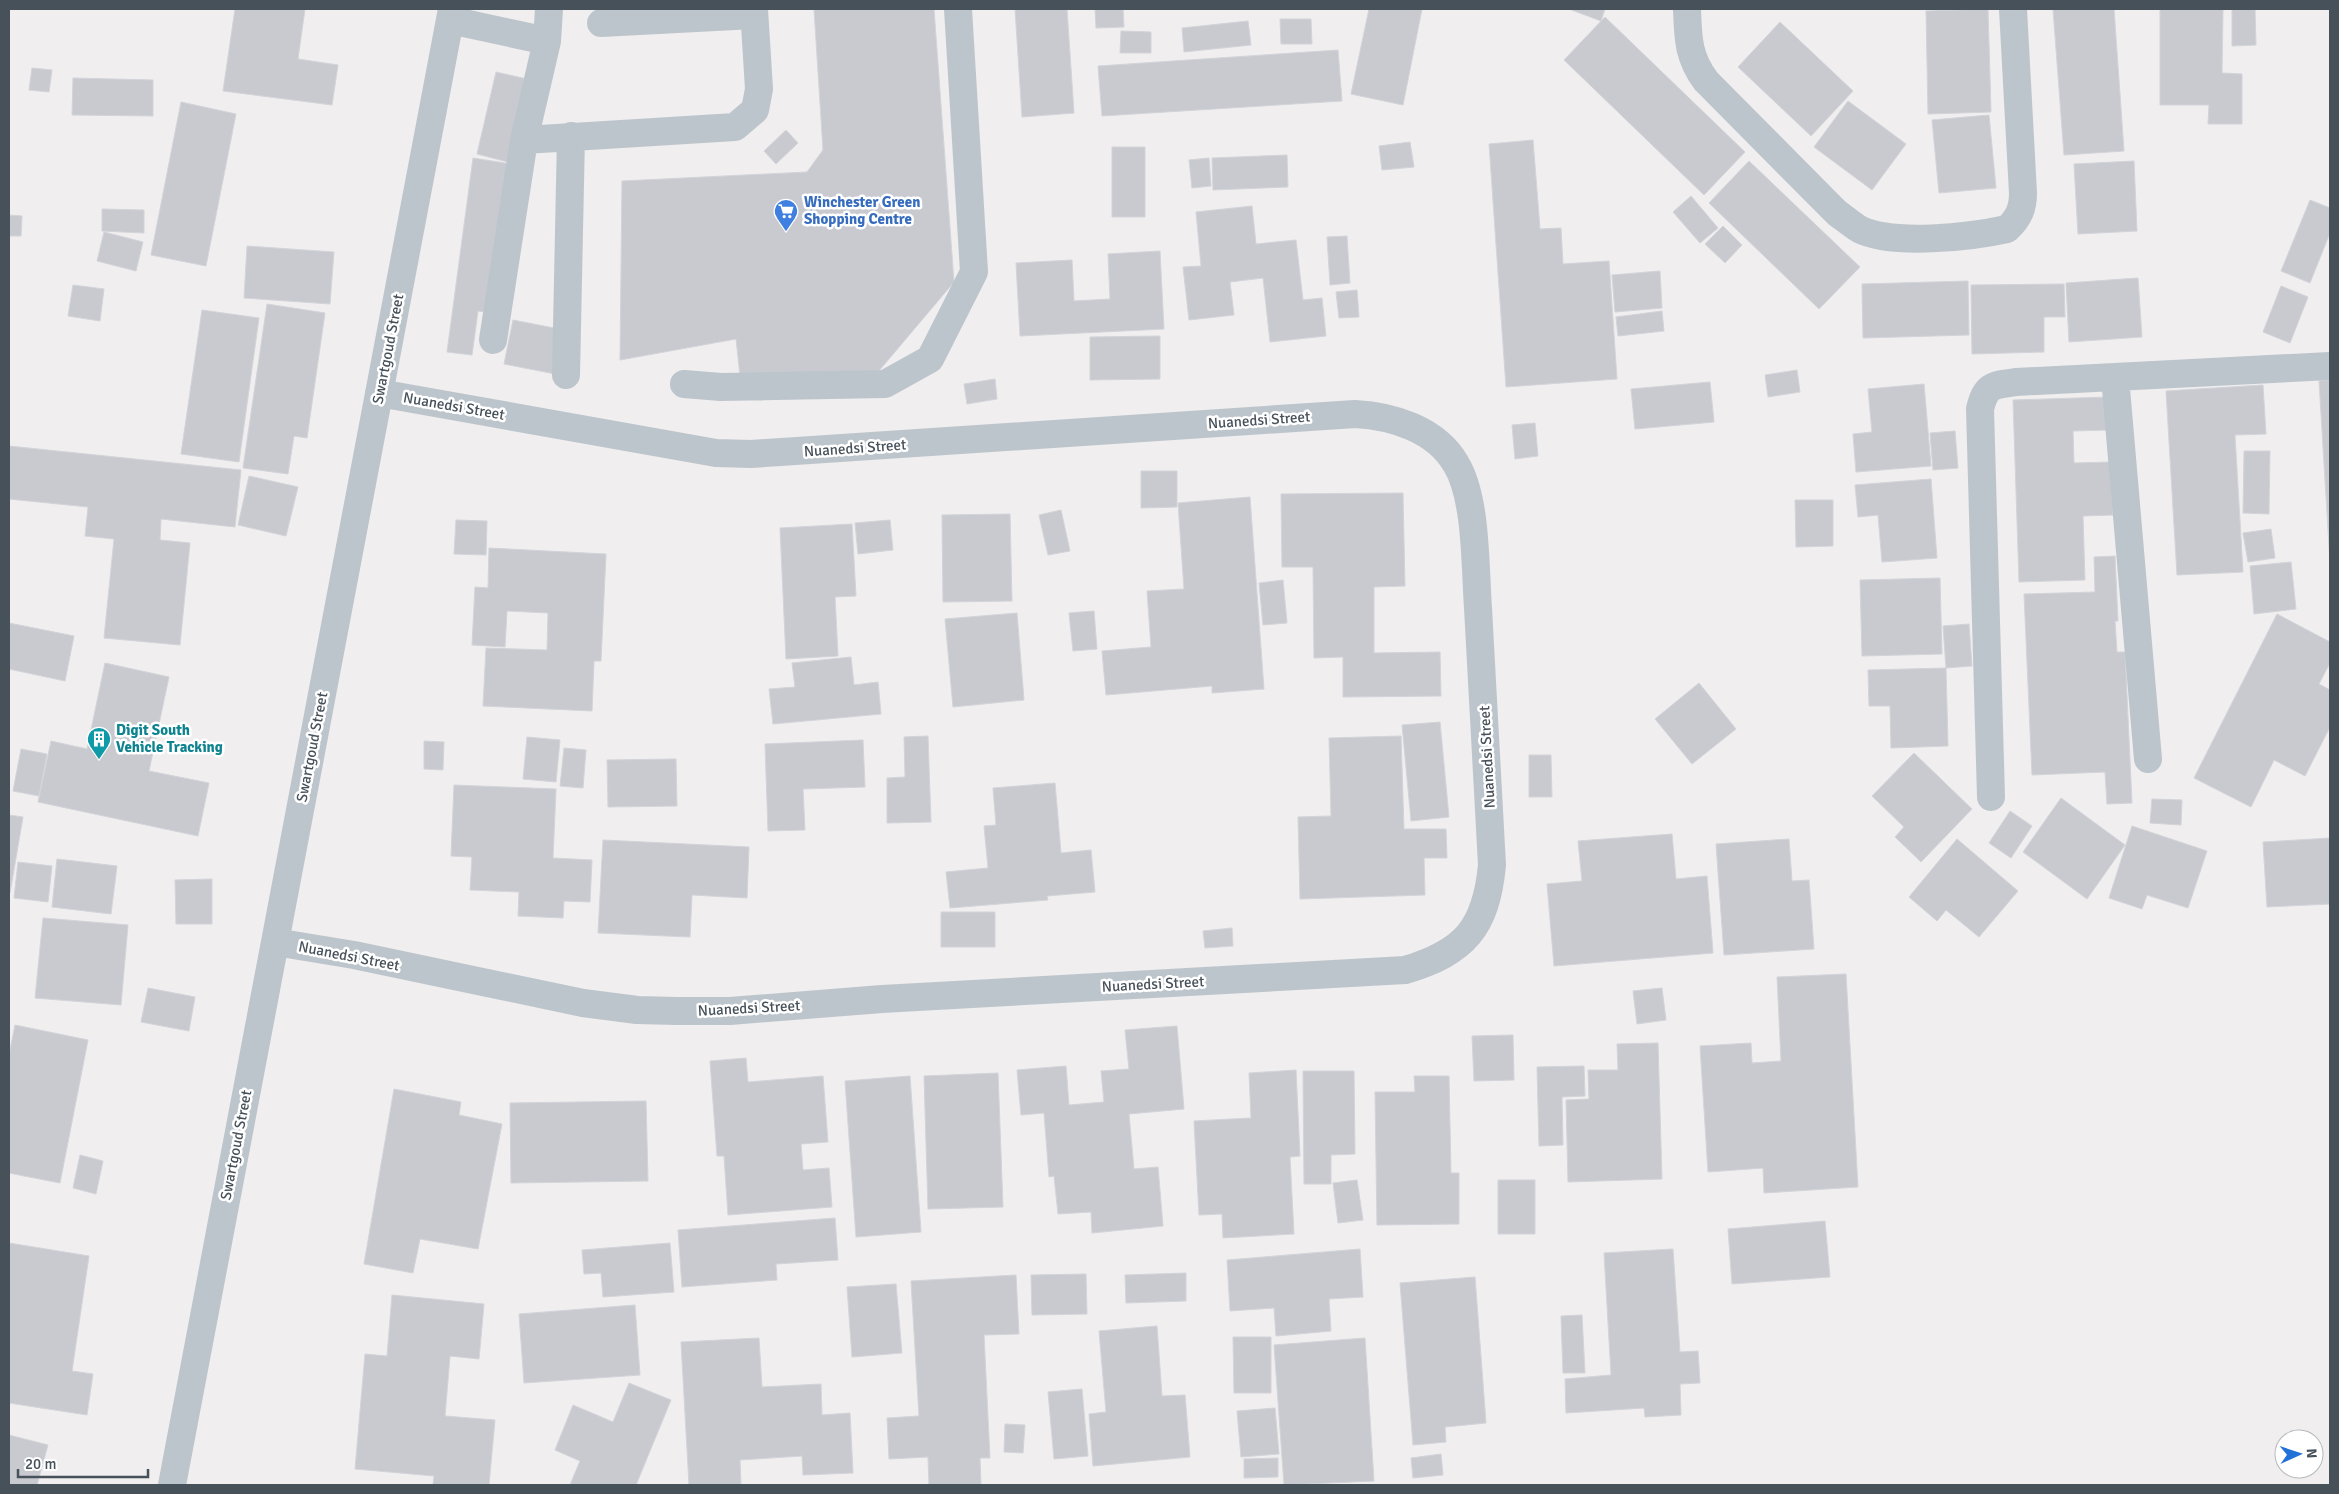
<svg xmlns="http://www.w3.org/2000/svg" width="2339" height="1494" font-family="Signika,sans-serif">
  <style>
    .building { fill: #c8cad0; stroke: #d2d4d9 }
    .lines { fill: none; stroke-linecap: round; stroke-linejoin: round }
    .minor { stroke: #bdc5cc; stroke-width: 28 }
    .labels { text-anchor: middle; stroke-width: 5; stroke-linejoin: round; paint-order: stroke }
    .shop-label { font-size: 15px; font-weight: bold; fill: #366cbe; stroke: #fff; text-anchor: start }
    .street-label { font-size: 15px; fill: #47515a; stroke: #fff }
    .culture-label { font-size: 15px; font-weight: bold; fill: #0d838f; stroke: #fff; text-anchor: start }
  </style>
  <rect width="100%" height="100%" fill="#f0eeee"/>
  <!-- building -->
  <path class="building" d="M235,9H305L298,59L338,65L332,105L223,91Z
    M814,9H934L954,282L878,372L740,376L736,339L620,360L622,181L807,172L823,150Z
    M1015,9H1067L1074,113L1022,117Z
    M1095,9H1123L1124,27L1096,28Z
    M1369,9H1422L1403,105L1351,94Z
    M1569,9H1605L1601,21Z
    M1988,9L1991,112L1928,114L1926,11Z
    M2053,9H2114L2124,151L2064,155Z
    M2160,9H2223L2222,73L2242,74V124H2208L2209,105H2160Z
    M2232,9H2255L2256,45L2232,46Z
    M1605,17L1745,152L1704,195L1564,60Z
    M1280,19H1311L1312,44H1281Z
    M1248,21L1251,45L1184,52L1182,28Z
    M1780,22L1853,91L1811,136L1738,67Z
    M1121,31L1151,32V53H1120Z
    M1338,50L1342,101L1102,116L1098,66Z
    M32,68L52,70L49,92L29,90Z
    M496,72L527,79L508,162L477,154Z
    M73,78L153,80V116L72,115Z
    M1848,101L1906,144L1872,190L1814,147Z
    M181,102L236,114L206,266L151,255Z
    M1989,115L1996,188L1939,193L1932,120Z
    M786,130L798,143L776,164L764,151Z
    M1533,140L1540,229L1561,228L1563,264L1609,261L1617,379L1506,387L1489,144Z
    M1410,142L1414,167L1382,170L1379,146Z
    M1112,147H1145V217H1112Z
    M1287,155L1288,187L1213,190L1212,158Z
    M473,158L511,164L491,313L478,311L472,355L447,352Z
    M1209,158L1211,186L1192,188L1189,160Z
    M1749,161L1860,267L1819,309L1709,203Z
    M2134,161L2137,231L2078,234L2074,164Z
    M1691,196L1718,228L1700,243L1673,212Z
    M2310,200L2330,208V233L2310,283L2281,271Z
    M1252,206L1256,244L1296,240L1303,300L1322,298L1326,336L1270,342L1263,278L1230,282L1234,315L1189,320L1183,267L1201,266L1196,212Z
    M102,209L144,210V233L102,231Z
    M9,215L22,216L21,236H9Z
    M1723,226L1742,245L1725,263L1705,244Z
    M104,232L143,242L136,271L97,261Z
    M1347,236L1350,283L1330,285L1327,237Z
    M247,246L334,252L330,304L244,298Z
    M1160,251L1164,329L1020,336L1016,263L1072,260L1074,301L1110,299L1108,254Z
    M1660,271L1662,308L1615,312L1612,275Z
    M2138,278L2142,337L2069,342L2066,283Z
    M1968,281L1969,335L1863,338L1862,284Z
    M2064,284L2065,317H2044V352L1972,354L1971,285Z
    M73,285L104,289L100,321L68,316Z
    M2281,286L2308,297L2290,343L2263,332Z
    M1357,290L1359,317L1339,318L1336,292Z
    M267,304L325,313L307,438L294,436L288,474L243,468Z
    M202,310L259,318L239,462L181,454Z
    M1662,311L1664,331L1618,336L1616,317Z
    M513,320L564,330L555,374L504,364Z
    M1160,336V379L1090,380V337Z
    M1797,370L1800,392L1768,397L1765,375Z
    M995,379L997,399L967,404L964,384Z
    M2330,380V563L2319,381Z
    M1710,382L1714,422L1635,429L1631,389Z
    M1924,384L1931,466L1856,472L1853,434L1872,432L1868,389Z
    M2263,385L2266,434L2235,435L2243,572L2177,575L2166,391Z
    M2108,397L2109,430L2073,431L2074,463L2110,462L2113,515L2083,516L2085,580L2019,582L2013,400Z
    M1535,423L1538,456L1515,459L1512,425Z
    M1955,431L1958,468L1933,470L1930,433Z
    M9,446L241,470L235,527L161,519L160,540L190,543L180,645L104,638L114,539L85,536L88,507L9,499Z
    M2244,451H2270L2269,514L2243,513Z
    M1141,471H1177V507L1141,508Z
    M249,476L298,487L286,536L238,525Z
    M1931,479L1937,558L1882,562L1878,515L1858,517L1855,485Z
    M1403,493L1405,586L1374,587V653L1440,652L1441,696L1343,697V657L1314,658L1313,567H1282L1281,494Z
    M1250,497L1264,689L1212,693V686L1106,695L1102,651L1151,647L1147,591L1184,589L1178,503Z
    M1795,500H1833V546L1796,547Z
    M1061,510L1070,551L1048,555L1039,515Z
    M1010,514L1012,601L943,602L942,515Z
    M456,520L487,521L486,555L454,554Z
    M890,520L893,550L858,554L855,523Z
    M852,524L856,596L835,597L838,656L786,659L780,528Z
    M2271,529L2275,558L2248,562L2243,533Z
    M489,548L606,554L601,661H594L592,711L483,706L486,648L547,650L548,613L507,611L505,647L472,645L475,587L488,588Z
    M2115,556L2118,621H2115L2117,652H2125L2132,803L2107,804L2105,772L2032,775L2024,594L2095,592L2094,557Z
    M2291,562L2296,609L2254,614L2250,566Z
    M1940,578L1942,654L1862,656L1860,580Z
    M1283,580L1287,623L1263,625L1259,583Z
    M1094,611L1097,649L1073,651L1069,613Z
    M1017,613L1024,700L953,707L945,619Z
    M2277,614L2330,642V663L2319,684L2330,690V727L2305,776L2274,760L2251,807L2194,778Z
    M9,623L74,636L65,681L9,669Z
    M1969,624L1972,666L1946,668L1943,626Z
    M851,657L854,685L878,682L881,714L773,724L769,689L795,687L792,663Z
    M105,663L169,677L149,771L209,783L198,836L38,802L51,741L87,749Z
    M1946,668L1948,746L1891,748L1890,706H1869L1868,670Z
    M1699,683L1736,729L1692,764L1655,719Z
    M1440,722L1449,817L1411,821L1402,725Z
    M928,736L931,822L887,823V778L905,777L904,737Z
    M1401,736L1404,829H1446L1447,858H1424L1425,895L1300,899L1298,817L1331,816L1329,738Z
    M527,737L560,740L556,782L523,779Z
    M863,740L865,787L803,789L805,830L768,831L765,744Z
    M424,741L444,742L443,770L424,769Z
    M564,748L586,750L583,788L560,786Z
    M21,749L47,754L39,796L13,791Z
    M1914,753L1972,809L1921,862L1895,837L1904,827L1872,796Z
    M1529,755H1551L1552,797H1529Z
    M676,759L677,806L608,807L607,760Z
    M1055,783L1061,853L1091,850L1095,892L1047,896L1048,900L950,908L946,872L988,868L984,826L996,825L993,788Z
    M454,785L556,789L553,858L592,860L590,902L564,901L563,918L518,916L519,892L470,890L472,857L451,856Z
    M2061,798L2125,845L2087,899L2023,852Z
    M2152,799L2182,800L2181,825L2150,823Z
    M2010,811L2032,826L2011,858L1989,843Z
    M9,815L23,817L10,893H9Z
    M2132,826L2207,851L2188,908L2147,895L2142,909L2109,898Z
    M1672,834L1676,879L1707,876L1713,953L1554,966L1547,884L1582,881L1578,841Z
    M2330,838V904L2267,907L2263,842Z
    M1789,839L1792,881L1809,880L1814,949L1724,955L1716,844Z
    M1957,839L2018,891L1979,937L1946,910L1937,921L1909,897Z
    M603,840L749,847L747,898L692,895L690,937L598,933Z
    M57,859L117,866L111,914L52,907Z
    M18,862L52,866L48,902L14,898Z
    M212,879V924H176L175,880Z
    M941,912H995V947H941Z
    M43,918L128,925L121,1005L35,998Z
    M1232,928L1233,946L1205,948L1203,931Z
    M1846,974L1858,1187L1764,1193L1763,1168L1708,1172L1700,1046L1751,1043L1752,1063L1781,1061L1777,977Z
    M148,988L195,997L189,1031L141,1022Z
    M1662,988L1666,1020L1637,1024L1633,991Z
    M15,1025L88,1040L60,1183L9,1173V1055Z
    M1177,1026L1184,1109L1129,1114L1134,1169L1158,1167L1163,1226L1092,1233L1091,1212L1058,1214L1054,1176L1049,1177L1044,1113L1021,1115L1017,1070L1066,1066L1069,1105L1104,1102L1101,1071L1129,1069L1125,1030Z
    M1513,1035L1514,1080L1474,1081L1472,1036Z
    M1658,1043L1662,1179L1568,1182L1566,1100L1589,1099L1588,1070H1618L1617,1044Z
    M746,1058L748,1082L823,1076L828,1142L801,1144L803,1170L829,1168L832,1207L728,1215L724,1156H717L710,1061Z
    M1584,1066L1585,1096L1562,1097L1563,1145L1539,1146L1537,1067Z
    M1296,1070L1300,1156L1290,1157L1294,1234L1223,1238L1222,1214L1199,1215L1194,1121L1251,1118L1249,1073Z
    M1303,1071H1354L1355,1154L1331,1155V1184H1304Z
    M998,1073L1003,1207L928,1209L924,1076Z
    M910,1076L921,1232L856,1237L845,1081Z
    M1414,1076H1449L1451,1173H1459V1224L1377,1225L1375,1092H1415Z
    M394,1089L461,1102L459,1115L502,1124L478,1249L420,1239L413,1273L364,1264Z
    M646,1101L648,1181L511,1183L510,1103Z
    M80,1155L103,1161L96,1194L73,1188Z
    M1357,1180L1363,1220L1338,1223L1333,1183Z
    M1498,1180H1535V1234H1498Z
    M835,1218L838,1260L776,1264L777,1280L682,1287L678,1230Z
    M1825,1221L1830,1277L1732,1284L1728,1229Z
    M9,1243L89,1256L72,1371L93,1374L87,1415L9,1403Z
    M670,1243L674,1292L603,1297L601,1273L584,1274L582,1250Z
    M1360,1249L1363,1297L1329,1299L1331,1331L1276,1336L1274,1308L1230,1311L1227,1260Z
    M1673,1249L1680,1352L1698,1351L1700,1383L1680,1384L1681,1415L1645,1417L1644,1408L1566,1413L1565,1379L1611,1375L1604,1253Z
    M1186,1273V1301L1126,1303L1125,1275Z
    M1086,1274L1087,1314L1032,1315L1031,1275Z
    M1016,1275L1019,1334L984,1335L990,1458H980L981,1485H929L928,1457L889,1459L887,1418L919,1416L911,1281Z
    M1475,1277L1486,1423L1445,1427L1446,1442L1413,1445L1400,1283Z
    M896,1284L902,1353L852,1357L847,1287Z
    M392,1295L484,1304L479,1359L450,1356L445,1416L495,1420L489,1485H433L434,1476L355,1469L365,1354L387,1356Z
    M635,1305L640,1375L524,1383L519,1314Z
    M1582,1315L1585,1373H1563L1561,1316Z
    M1157,1326L1162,1396L1185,1395L1190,1457L1093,1466L1089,1414L1106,1412L1099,1331Z
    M1233,1337H1271V1393H1234Z
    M759,1338L762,1387L821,1384L822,1415L850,1413L853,1473L803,1475L802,1456L740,1460L741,1485H689L681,1342Z
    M1365,1338L1374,1481L1284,1485L1274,1345Z
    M629,1383L671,1400L636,1485H570L580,1461L555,1450L573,1405L613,1422Z
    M1082,1389L1088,1456L1054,1459L1048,1392Z
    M1275,1408L1279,1454L1241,1457L1237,1411Z
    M1005,1424L1025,1425L1023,1453L1004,1452Z
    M9,1435L48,1445L37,1485H9Z
    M1441,1454L1443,1475L1413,1478L1411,1458Z
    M1278,1458V1477L1244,1478V1459Z"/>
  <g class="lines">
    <!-- minor -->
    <path class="minor" d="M1687,9C1688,38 1688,57 1706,81L1837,213C1844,218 1851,224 1859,229C1892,246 1971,237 2007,229C2019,218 2023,208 2023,193L2013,9
      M450,20L547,41
      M601,23L754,15
      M524,140L735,127L755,110L759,89L754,9
      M493,340L524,140L547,41L549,9
      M566,375L571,136
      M2115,377L2148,759
      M684,384L721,387L885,384L930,359L974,272L958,9
      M1991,797L1980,409C1986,385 1992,385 2016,382L2330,366
      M275,942L354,955L583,1003L637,1010L676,1011H730L882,999L1405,970C1465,952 1486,928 1492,865C1488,780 1483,694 1478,608C1475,569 1477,498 1456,464C1436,429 1392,416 1355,414L751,454L716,453L379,393
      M172,1485L452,9"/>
  </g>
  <!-- icons -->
  <defs>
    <g id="supermarket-pin" transform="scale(1.25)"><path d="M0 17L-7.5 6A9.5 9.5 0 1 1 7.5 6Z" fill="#3f7fe0" stroke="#fff"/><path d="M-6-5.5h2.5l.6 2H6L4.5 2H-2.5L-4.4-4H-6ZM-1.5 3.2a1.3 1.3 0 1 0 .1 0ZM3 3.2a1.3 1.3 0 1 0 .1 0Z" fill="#fff"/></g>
    <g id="building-pin" transform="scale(1.25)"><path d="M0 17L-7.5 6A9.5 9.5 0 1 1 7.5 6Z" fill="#0f9aa8" stroke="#fff"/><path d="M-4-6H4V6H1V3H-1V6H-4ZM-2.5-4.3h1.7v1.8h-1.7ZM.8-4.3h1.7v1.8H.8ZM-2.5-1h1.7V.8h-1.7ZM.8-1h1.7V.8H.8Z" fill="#fff"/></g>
  </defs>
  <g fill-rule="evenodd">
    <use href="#supermarket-pin" x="786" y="211"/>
    <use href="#building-pin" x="99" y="739"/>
  </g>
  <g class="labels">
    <!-- shop labels -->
    <g class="shop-label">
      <text x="804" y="207">Winchester Green<tspan x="804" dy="17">Shopping Centre</tspan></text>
    </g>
    <!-- street labels -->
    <g class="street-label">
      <text transform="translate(388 349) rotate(-79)" y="5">Swartgoud Street</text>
      <text transform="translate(454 406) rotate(10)" y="5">Nuanedsi Street</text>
      <text transform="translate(1259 420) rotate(-4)" y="5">Nuanedsi Street</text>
      <text transform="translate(855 448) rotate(-4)" y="5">Nuanedsi Street</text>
      <text transform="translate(312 747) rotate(-79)" y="5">Swartgoud Street</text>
      <text transform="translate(1487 757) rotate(-93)" y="5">Nuanedsi Street</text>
      <text transform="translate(349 956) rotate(11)" y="5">Nuanedsi Street</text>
      <text transform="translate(1153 984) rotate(-3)" y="5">Nuanedsi Street</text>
      <text transform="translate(749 1008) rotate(-3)" y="5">Nuanedsi Street</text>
      <text transform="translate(236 1145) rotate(-79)" y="5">Swartgoud Street</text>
    </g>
    <!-- culture labels -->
    <g class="culture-label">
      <text x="116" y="735">Digit South<tspan x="116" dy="17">Vehicle Tracking</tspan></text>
    </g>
  </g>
  <!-- border -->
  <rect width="2339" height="1494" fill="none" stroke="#47515a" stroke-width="20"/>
  <!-- north arrow -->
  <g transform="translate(2299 1454) rotate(87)"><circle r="24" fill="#ffffff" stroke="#b5b9bd"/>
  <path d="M0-4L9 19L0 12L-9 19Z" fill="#2271d7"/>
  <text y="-8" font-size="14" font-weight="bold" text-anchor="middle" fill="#47515a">N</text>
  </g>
  <!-- scale -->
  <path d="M18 1469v8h130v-8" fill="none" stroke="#47515a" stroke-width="2.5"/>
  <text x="25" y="1469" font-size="15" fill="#47515a" stroke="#ffffff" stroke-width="4" paint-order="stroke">20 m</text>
</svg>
